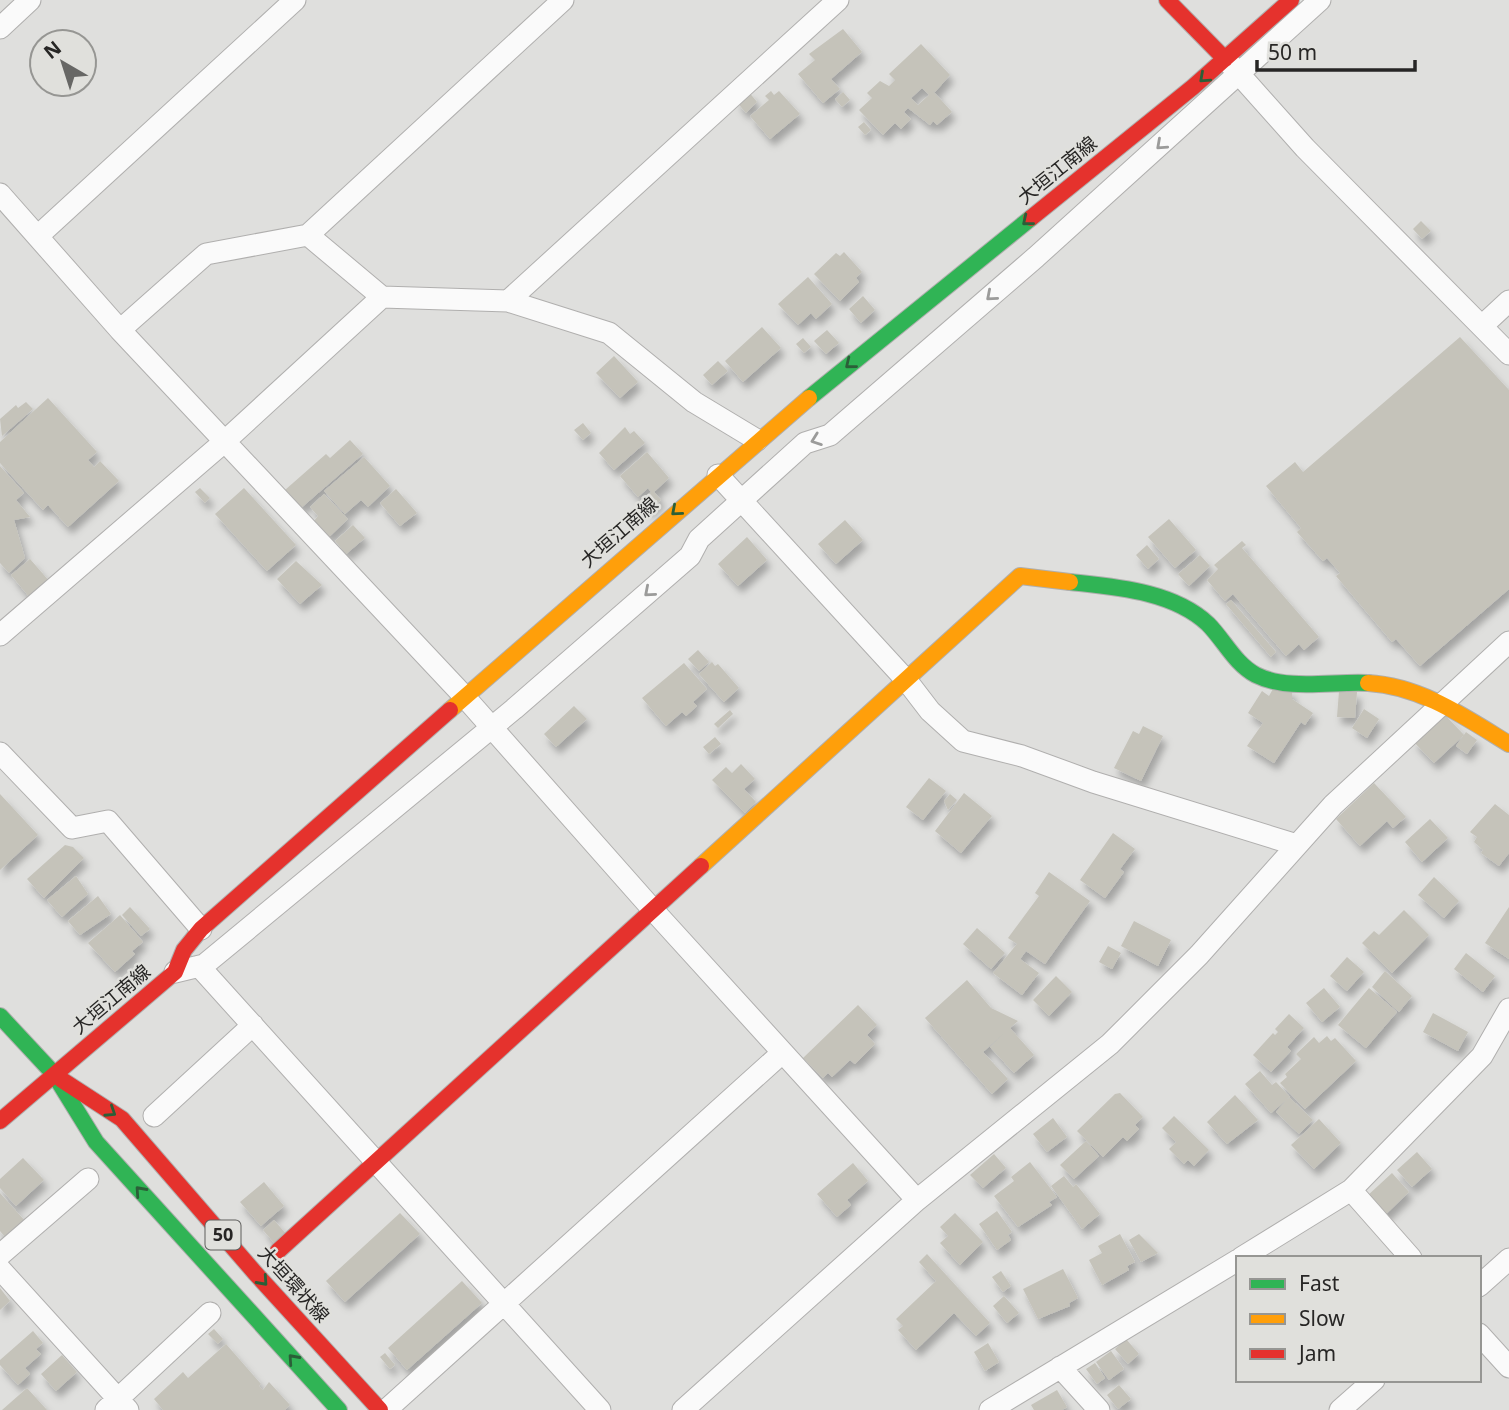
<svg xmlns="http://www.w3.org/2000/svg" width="1509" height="1410" font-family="'Noto Sans','Noto Sans JP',sans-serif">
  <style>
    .building { fill: #c5c3ba; fill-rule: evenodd; filter: url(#shadow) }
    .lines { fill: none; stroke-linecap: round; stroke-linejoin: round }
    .street-casing { stroke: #b0afae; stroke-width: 23 }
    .fast-casing { stroke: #b0afae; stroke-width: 18 }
    .slow-casing { stroke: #b0afae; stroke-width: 18 }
    .jam-casing { stroke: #b0afae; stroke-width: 18 }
    .street { stroke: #fafafa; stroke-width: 21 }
    .fast { stroke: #30b455; stroke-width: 16 }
    .slow { stroke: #ff9f0a; stroke-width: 16 }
    .jam { stroke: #e5322d; stroke-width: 16 }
    .oneway { stroke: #2b5f38 }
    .oneway2 { stroke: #9b9b9a }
    .labels { text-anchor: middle; stroke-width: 5; stroke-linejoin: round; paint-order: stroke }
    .shield { fill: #e0e0dc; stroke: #5e5e5c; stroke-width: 2 }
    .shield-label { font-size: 18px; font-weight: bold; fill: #272625 }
    .street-label { font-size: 19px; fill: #272625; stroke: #e0e0dc }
  </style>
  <defs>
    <filter id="shadow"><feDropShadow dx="4" dy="7" stdDeviation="3.5" flood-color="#0004"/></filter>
  </defs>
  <rect width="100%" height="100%" fill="#dfdfdd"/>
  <!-- building -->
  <path class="building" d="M843,29L862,52L831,79L840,89L823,103L798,74L815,60L809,54Z
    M921,44L950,75L935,92L933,91L952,112L937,125L933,121L930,125L908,108L904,112L911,119L901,129L895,123L883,135L859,110L872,98L867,93L880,81L889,86L895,80L889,74ZM922,88L929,95L918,105L911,98Z
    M748,91L757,102L746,113L736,101Z
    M771,91L774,95L779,91L800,114L770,139L750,116L769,100L765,96Z
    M843,92L850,100L842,107L835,99Z
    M864,122L871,130L865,135L858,127Z
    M1421,221L1431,231L1422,239L1413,229Z
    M844,252L862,272L856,278L859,282L840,301L814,274L836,253L840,256Z
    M808,277L832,304L816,319L811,313L798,325L778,304Z
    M863,296L875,310L861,323L849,309Z
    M762,327L781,348L743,382L725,361Z
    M827,330L839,343L826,354L814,341Z
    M1460,337L1509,390V589L1420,666L1396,639L1392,642L1336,576L1340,573L1327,558L1323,561L1297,532L1301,528L1266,486L1295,462L1303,472Z
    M803,338L811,347L804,353L796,344Z
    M614,356L638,382L620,398L596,373Z
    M718,361L728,371L712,385L703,375Z
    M48,398L97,452L88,460L94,467L100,461L119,481L68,527L48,505L43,510L0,463V442Z
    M26,402L33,409L2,436L0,419L16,405L18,408Z
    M583,423L591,433L583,440L574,430Z
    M625,427L630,434L634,431L645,443L614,470L599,453Z
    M350,440L363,454L301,508L285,490L326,454L330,458Z
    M647,452L669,478L654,492L661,500L648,511L640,501L651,492L648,488L638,497L620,476Z
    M364,457L390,486L368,507L361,500L345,514L324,491Z
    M0,466L24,493L16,500L30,517L14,520L25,558L9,573L0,563Z
    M200,488L210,498L205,503L195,492Z
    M244,488L296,545L267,571L215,514Z
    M396,489L417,513L400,526L380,503Z
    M324,494L348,519L329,537L314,521L318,516L310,507Z
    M1169,519L1196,550L1175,568L1148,537Z
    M845,520L863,540L836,564L818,544Z
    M353,525L365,538L346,554L335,541Z
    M747,537L767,560L738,586L718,564Z
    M1242,541L1246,545L1242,548L1319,637L1304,650L1299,644L1286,656L1233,594L1225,601L1207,580L1218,569L1214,565Z
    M1147,545L1159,559L1148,569L1136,555Z
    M1200,555L1210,566L1189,586L1178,574Z
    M30,559L50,582L31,599L11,575Z
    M296,561L322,585L300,604L277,579Z
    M1231,600L1276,652L1271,657L1226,604Z
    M698,650L709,662L699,671L688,659Z
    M712,662L715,666L718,664L739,688L724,702L699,674Z
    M684,663L707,689L693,702L697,706L686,716L682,712L666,726L642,698Z
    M1274,687L1292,691V699L1313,713L1305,725L1301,722L1274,763L1247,746L1263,723L1248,713L1262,691L1269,696Z
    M1339,691L1357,692L1355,718L1337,717Z
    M574,706L587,719L556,747L544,734Z
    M1364,709L1379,719L1367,738L1352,728Z
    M730,710L733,714L718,728L714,724Z
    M1444,714L1464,735L1434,763L1413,741Z
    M1143,726L1163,736L1141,781L1114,768L1133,731L1139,734Z
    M1466,732L1477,740L1467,754L1456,746Z
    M715,737L721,744L709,754L703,747Z
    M741,764L755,779L744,789L756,802L745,813L712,780L726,767L732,773Z
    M929,778L946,791L923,820L906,807Z
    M1374,783L1406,817L1393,828L1387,821L1360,846L1336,819Z
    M964,793L992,816L961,853L935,831Z
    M0,794L38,835L0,870Z
    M950,794L957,800L948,810L944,801Z
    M1495,804L1509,815V853L1499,866L1481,853L1483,850L1474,842L1477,837L1470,832Z
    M1430,819L1448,838L1422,862L1405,842Z
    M1113,833L1135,849L1120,869L1124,872L1105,898L1080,880Z
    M65,845L73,847L84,858L44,898L27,879Z
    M1049,872L1090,901L1045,964L1026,951L1020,959L1039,973L1022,995L993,973L1017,944L1008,938L1039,896L1035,893Z
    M76,876L88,894L62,917L47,900Z
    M1434,877L1459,901L1444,918L1418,895Z
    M98,896L111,914L80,935L68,921Z
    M130,907L150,929L141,936L122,915Z
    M1509,907V959L1485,943Z
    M1404,910L1429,935L1392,973L1362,943L1374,931L1379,935Z
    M120,915L143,942L132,951L135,954L115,972L88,943Z
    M1134,921L1171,940L1158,966L1121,946Z
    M977,928L1005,953L991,969L963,944Z
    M1108,946L1121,953L1112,969L1099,962Z
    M1466,953L1495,976L1483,992L1454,969Z
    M1347,957L1364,972L1347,991L1330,976Z
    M1385,971L1412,996L1399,1012L1372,987Z
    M1056,976L1072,992L1049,1016L1033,1000Z
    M967,980L991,1008L1018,1021L1010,1028L1034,1055L1014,1073L990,1047L1003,1034L983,1052L1008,1079L992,1094L925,1018Z
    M1324,988L1340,1007L1322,1022L1306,1003Z
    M1369,988L1397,1012L1366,1048L1338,1025Z
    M858,1005L877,1025L867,1035L875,1044L855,1064L850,1060L832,1077L828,1073L823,1078L803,1058Z
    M1433,1013L1468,1032L1458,1051L1423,1032Z
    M1289,1014L1304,1028L1287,1047L1291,1051L1271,1072L1253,1055L1273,1033L1275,1035L1278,1032L1275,1029Z
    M1327,1036L1331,1041L1335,1038L1356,1061L1305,1109L1280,1083L1287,1077L1285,1074L1301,1059L1296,1054L1314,1037L1319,1043Z
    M1260,1071L1272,1085L1276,1082L1290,1097L1271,1113L1245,1084Z
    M1120,1093L1143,1117L1135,1125L1139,1129L1127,1141L1123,1137L1103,1157L1077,1131L1115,1094Z
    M1235,1095L1258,1120L1227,1144L1207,1122Z
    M1289,1097L1313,1120L1299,1134L1276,1112Z
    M1174,1116L1209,1150L1194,1166L1188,1160L1184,1164L1169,1149L1176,1142L1162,1128Z
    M1053,1118L1067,1137L1047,1152L1033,1134Z
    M1319,1119L1341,1143L1314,1169L1291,1145Z
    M1086,1141L1099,1156L1074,1179L1060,1165Z
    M1417,1152L1432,1169L1412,1187L1397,1170Z
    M994,1154L1006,1168L983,1188L970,1175Z
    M23,1158L44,1180L16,1206L0,1188V1179Z
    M1030,1162L1057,1197L1049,1202L1052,1205L1018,1227L994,1196L1014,1181L1011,1177Z
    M853,1163L868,1181L847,1200L851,1205L837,1217L817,1194Z
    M1392,1173L1409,1192L1384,1216L1366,1197Z
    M1064,1176L1073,1187L1076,1184L1100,1214L1082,1229L1051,1186Z
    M264,1182L284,1206L261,1226L240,1202Z
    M0,1193L25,1221L6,1238L0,1231Z
    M997,1211L1012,1232L1008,1235L1011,1240L997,1250L979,1224Z
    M400,1213L420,1234L345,1302L326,1281Z
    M955,1213L983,1242L960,1265L940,1243L948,1236L940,1227Z
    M274,1220L287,1235L276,1245L263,1230Z
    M1120,1234L1135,1262L1127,1266L1129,1270L1102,1285L1089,1260L1102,1253L1098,1246Z
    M1139,1234L1158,1253L1141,1262L1129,1240Z
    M927,1254L990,1323L976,1336L954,1313L916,1350L898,1330L903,1326L896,1319L936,1281L919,1262Z
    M1063,1269L1078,1298L1069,1303L1070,1306L1038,1319L1023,1289Z
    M1001,1271L1011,1286L1003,1292L992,1277Z
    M462,1281L482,1303L407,1370L388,1348Z
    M0,1288L10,1301L0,1310Z
    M1004,1296L1019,1313L1007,1323L993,1306Z
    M214,1329L223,1339L218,1344L208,1334Z
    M33,1331L43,1343L36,1349L41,1354L25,1368L30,1374L18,1385L0,1365V1360Z
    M1126,1339L1139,1354L1128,1364L1115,1349Z
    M988,1343L999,1362L985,1371L974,1352Z
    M226,1344L261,1384L259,1386L263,1390L269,1382L290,1405L285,1410H163L154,1399L183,1372L188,1378Z
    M1111,1351L1124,1369L1109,1380L1096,1362Z
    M385,1353L395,1365L390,1369L380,1357Z
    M62,1355L77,1372L56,1391L41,1374Z
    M1095,1363L1105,1378L1097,1384L1086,1369Z
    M1119,1385L1131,1399L1118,1409L1107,1395Z
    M27,1388L47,1410H2Z
    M1057,1390L1067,1407L1062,1410H1034L1031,1405Z"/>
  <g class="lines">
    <!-- street casing -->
    <g class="street-casing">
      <path id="street" d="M0,28L30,0
        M1231,65L1305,148L1509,354
        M0,194L120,330L463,695L654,911L917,1200
        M39,235L295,0
        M308,235L382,297L508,301L609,333L694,402L757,440
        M508,301L838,0
        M1482,326L1509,301
        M120,330L206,254L308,235L563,0
        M718,475L907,681L930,711L963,741L1022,756L1093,782L1297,845
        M0,635L224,442L382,297
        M0,753L72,828L108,821L201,929
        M199,966L600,1410
        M175,972L204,965L514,709L690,556L699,539L805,443L830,435L1036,257L1320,0
        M154,1116L253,1025
        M1351,1190L1411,1258
        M0,1255L88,1179
        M1241,1258L1351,1190L1482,1056L1509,1009
        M0,1269L128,1410
        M1479,1286L1509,1259
        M1479,1334L1509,1367
        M1060,1367L1099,1410
        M106,1410L210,1313
        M386,1410L782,1053
        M683,1410L917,1200L1110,1044L1199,955L1333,805L1509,642
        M990,1410L1238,1260
        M1340,1410L1374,1380"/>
    </g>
    <!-- fast casing -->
    <g class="fast-casing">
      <path id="fast" d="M809,398L1031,218
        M1070,582C1115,587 1173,591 1208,624C1224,640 1235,664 1256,675C1288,691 1333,681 1368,683
        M0,1016L54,1074L96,1142L339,1410"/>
    </g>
    <!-- slow casing -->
    <g class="slow-casing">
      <path id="slow" d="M1368,683C1421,686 1465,717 1509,744
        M450,710L809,398
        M701,866L1020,576L1070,582"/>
    </g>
    <!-- jam casing -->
    <g class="jam-casing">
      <path id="jam" d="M1167,0L1225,59
        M1031,218L1193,87L1291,0
        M62,1080L122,1119L256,1274L380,1410
        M0,1121L175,972L184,950L201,929L450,710
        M278,1251L701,866"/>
    </g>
    <!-- street -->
    <use href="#street" class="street"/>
    <!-- fast -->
    <use href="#fast" class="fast"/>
    <!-- slow -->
    <use href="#slow" class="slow"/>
    <!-- jam -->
    <use href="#jam" class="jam"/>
  </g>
  <!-- one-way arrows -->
  <defs><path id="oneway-chevron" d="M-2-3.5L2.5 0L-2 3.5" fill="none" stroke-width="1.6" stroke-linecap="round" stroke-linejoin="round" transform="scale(1.75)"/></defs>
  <g class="oneway">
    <use href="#oneway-chevron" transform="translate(1204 78) rotate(138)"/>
    <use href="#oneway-chevron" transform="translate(1027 221) rotate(141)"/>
    <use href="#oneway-chevron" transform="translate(850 364) rotate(141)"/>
    <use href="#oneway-chevron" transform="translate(676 511) rotate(139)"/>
    <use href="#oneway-chevron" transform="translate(111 1112) rotate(33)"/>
    <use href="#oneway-chevron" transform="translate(140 1191) rotate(-132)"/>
    <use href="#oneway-chevron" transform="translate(263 1281) rotate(48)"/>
    <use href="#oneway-chevron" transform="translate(293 1359) rotate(-132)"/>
  </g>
  <g class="oneway2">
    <use href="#oneway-chevron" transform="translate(1161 145) rotate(138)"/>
    <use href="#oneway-chevron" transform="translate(991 296) rotate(139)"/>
    <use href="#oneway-chevron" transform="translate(816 440) rotate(160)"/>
    <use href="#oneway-chevron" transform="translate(649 592) rotate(139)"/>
  </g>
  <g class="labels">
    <!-- shield labels -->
    <rect class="shield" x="205.5" y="1220.5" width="35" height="29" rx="5"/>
    <g class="shield-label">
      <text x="223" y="1241">50</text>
    </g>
    <!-- street labels -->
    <g class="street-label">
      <text transform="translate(1057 170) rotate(-39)" y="7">大垣江南線</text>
      <text transform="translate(619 532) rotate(-41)" y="7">大垣江南線</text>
      <text transform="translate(111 999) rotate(-40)" y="7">大垣江南線</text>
      <text transform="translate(294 1284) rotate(48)" y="7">大垣環状線</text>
    </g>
  </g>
  <!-- legend -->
  <rect x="1236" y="1256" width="245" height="126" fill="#e0e0dc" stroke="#969693" stroke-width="2"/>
  <rect x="1250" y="1279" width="35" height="10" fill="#30b455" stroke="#969693" stroke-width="2"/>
  <text x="1299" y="1291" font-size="21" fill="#272625">Fast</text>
  <rect x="1250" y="1314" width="35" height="10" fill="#ff9f0a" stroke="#969693" stroke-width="2"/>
  <text x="1299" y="1326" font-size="21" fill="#272625">Slow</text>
  <rect x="1250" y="1349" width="35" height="10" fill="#e5322d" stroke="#969693" stroke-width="2"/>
  <text x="1299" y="1361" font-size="21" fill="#272625">Jam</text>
  <!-- north arrow -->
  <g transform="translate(63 63) rotate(321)"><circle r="33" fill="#e0e0dc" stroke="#969693" stroke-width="2"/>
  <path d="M0-5L12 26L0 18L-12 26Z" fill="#676765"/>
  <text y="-10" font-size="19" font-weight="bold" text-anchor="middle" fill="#272625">N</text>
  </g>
  <!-- scale -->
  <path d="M1257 60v10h158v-10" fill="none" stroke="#272625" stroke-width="3.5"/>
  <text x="1268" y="60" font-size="21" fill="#272625" stroke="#e0e0dc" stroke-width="5" paint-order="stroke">50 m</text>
</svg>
